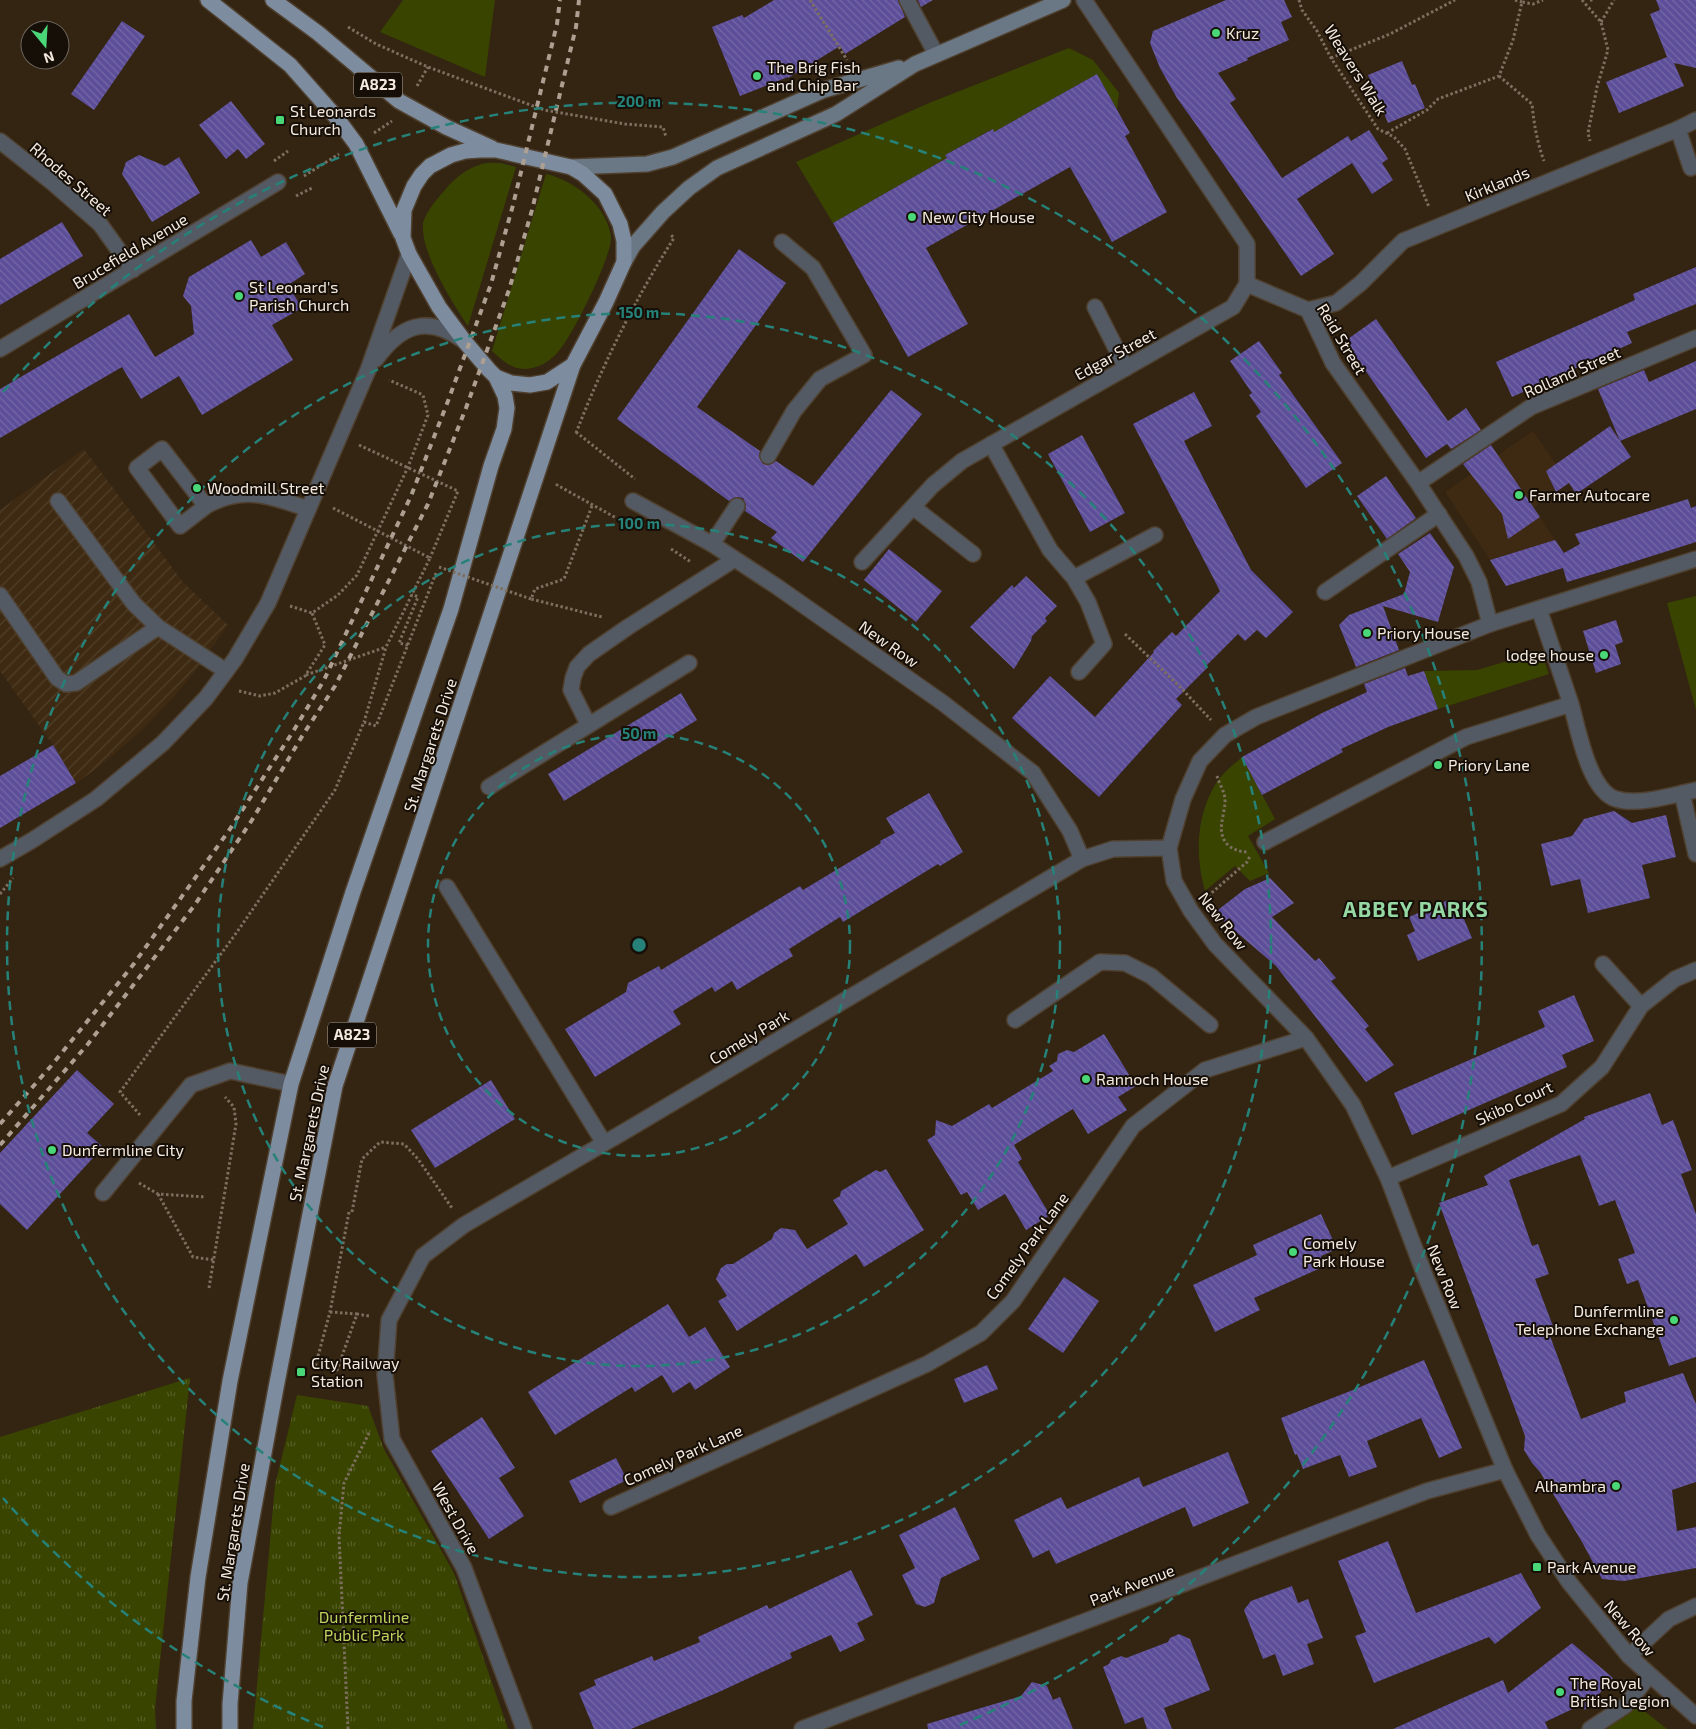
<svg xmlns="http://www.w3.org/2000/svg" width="1696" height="1729" font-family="'Exo 2',sans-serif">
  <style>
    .built { fill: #3e2a12 }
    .industrial { fill: url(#industrial-furrows) }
    .grass { fill: #394400 }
    .park { fill: url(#park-tufts) }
    .building { fill: url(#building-back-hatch) }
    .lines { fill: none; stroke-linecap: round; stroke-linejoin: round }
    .service-casing { stroke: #4f402f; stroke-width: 18 }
    .pedestrian-casing { stroke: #4f402f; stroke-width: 18 }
    .minor-casing { stroke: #4f402f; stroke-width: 18 }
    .tertiary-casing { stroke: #4f402f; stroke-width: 18 }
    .secondary-casing { stroke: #4f402f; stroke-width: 18 }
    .primary-casing { stroke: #4f402f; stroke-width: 18 }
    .path { stroke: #7d6f5f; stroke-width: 3; stroke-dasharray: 2.5 2.5; stroke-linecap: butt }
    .service { stroke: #535a63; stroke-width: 15 }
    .pedestrian { stroke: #535a63; stroke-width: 15 }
    .minor { stroke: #535a63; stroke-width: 15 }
    .tertiary { stroke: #535a63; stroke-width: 15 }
    .secondary { stroke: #6a7784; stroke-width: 15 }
    .primary { stroke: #7d8c9e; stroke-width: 15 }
    .rail { stroke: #ada092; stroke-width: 4; stroke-dasharray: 6 6; stroke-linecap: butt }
    .path-bridge { stroke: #7d6f5f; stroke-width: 3; stroke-dasharray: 2.5 2.5; stroke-linecap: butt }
    .ring { fill: none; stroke: #268279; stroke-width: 2.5; stroke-dasharray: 9 6 }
    .poi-dot { fill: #49d778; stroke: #160f08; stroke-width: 2 }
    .labels { text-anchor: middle; stroke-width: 4; stroke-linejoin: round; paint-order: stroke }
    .shield { fill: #160f08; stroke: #b2a89e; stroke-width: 1 }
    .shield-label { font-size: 15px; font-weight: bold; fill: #f5eadf }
    .poi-label { font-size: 16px; fill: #f5eadf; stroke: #160f08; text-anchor: start }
    .street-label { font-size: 16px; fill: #f5eadf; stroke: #160f08 }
    .park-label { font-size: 16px; fill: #bdd45c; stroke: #160f08 }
    .district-label { font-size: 21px; font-weight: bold; letter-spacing: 1px; fill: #95d8a4; stroke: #160f08 }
    .centre { fill: #268279; stroke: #160f08; stroke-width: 2.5 }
    .ring-label { font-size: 15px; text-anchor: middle; font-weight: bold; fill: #268279; stroke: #160f08; stroke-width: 4; stroke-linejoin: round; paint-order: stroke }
  </style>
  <defs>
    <pattern id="industrial-furrows" width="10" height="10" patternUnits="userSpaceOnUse" patternTransform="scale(1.25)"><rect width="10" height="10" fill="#3e2a12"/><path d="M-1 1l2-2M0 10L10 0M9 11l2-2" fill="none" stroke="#513f29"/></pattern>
    <pattern id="park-tufts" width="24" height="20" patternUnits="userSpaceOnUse" patternTransform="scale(1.25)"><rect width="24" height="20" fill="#394400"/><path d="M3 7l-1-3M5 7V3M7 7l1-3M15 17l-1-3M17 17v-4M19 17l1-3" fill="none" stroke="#565f25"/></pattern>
    <pattern id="building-back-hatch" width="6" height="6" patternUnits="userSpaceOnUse" patternTransform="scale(1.25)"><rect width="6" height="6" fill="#5d4e99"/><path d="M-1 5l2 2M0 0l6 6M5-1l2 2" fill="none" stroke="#7568a7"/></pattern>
  </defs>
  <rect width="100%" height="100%" fill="#342412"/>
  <!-- built -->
  <path class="built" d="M1533,431L1569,483L1534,507L1555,540L1490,560L1445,492Z"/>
  <!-- industrial -->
  <path class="industrial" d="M84,449L183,582L228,625L200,665L174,697L140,732L99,767L76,783L53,745L0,671V510Z"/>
  <!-- grass -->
  <path class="grass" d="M403,0H495L485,77L380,32Z
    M1069,48L1093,60L1119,93L1117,110L1097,74L994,132L992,129L945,155L947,158L833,223L796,162L929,103Z
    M501,163L516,167L468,326C453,304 421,253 423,225C423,216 438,197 445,190C454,178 468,168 482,164C488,162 495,163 501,163Z
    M546,174C574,180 607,206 611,236C613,255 572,337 558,352C554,357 545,364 539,366C518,374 507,365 492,351Z
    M1696,596V710L1667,603Z
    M1541,651L1549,674L1438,709L1424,671L1477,670Z
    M1242,757L1275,819L1248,836L1269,873L1250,881L1235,866L1205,891C1195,856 1196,817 1215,785C1221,774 1233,765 1242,757Z
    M1638,1706L1667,1729H1607Z"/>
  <!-- park -->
  <path class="park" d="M190,1378L155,1708L156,1729H0V1437Z
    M297,1395L368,1406L384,1449L454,1573L508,1729H253L275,1485Z"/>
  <!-- building -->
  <path class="building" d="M774,0H898L905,17L845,54L840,46L788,78V77L740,96L712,27L742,15L744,18Z
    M918,0H933L921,7Z
    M1226,0H1284L1292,17L1281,22L1289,40L1247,58L1248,60L1218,73L1236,99L1230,103L1282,178L1348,136L1351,141L1369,130L1388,159L1382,163L1393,180L1372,194L1352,163L1297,199L1334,254L1301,276L1197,126L1177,98L1160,68L1150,43L1153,31Z
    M1656,0H1696V68L1674,63L1684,86L1619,113L1606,82L1667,57L1650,14L1660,10Z
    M122,21L145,36L94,110L71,94Z
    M1402,61L1412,85L1415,84L1425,108L1388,123L1368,75Z
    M1097,74L1130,133L1125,136L1167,212L1112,242L1070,167L926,248L968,324L908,357L833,223L947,158L945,155L993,129L994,132Z
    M231,101L265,144L246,159L238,149L226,159L199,125Z
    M139,155L165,166L179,157L200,193L152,222L122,174L126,162Z
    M62,222L83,256L0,305V259Z
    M251,240L261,257L286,242L305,274L288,285L302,308L272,325L293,360L202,415L179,376L141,399L122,367L0,438V389L129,314L155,357L194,334L191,306L183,296L189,277Z
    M739,249L786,283L697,407L760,451L759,456L763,464L768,465L776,461L813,486L891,390L922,414L803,562L771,538L777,532L745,511L746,506L743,498L737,497L729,501L617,419Z
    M1696,267V304L1627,332L1632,343L1512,397L1496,362L1635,300L1633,294Z
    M1376,319L1448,421L1466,408L1481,430L1451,449L1447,444L1426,458L1345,341Z
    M1259,341L1282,373L1279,375L1342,463L1306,488L1256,416L1261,412L1249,395L1252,393L1230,361Z
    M1696,361V409L1620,441L1598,389L1644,370L1649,382Z
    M1194,392L1212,426L1184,441L1251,570L1293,612L1266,638L1257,630L1245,641L1238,634L1206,666L1207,668L1176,699L1182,705L1099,797L1012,718L1050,676L1095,717L1154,652L1153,651L1172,632L1176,636L1220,591L1133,424Z
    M1610,426L1631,457L1576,494L1569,483L1556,492L1546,471Z
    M1082,435L1125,513L1090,532L1048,454Z
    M1491,445L1540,517L1508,539L1502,514L1463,464Z
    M1386,476L1416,518L1387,539L1357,496Z
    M1688,499L1691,508L1696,506V542L1614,568L1567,582L1563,568L1506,586L1490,560L1555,540L1564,553L1580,544L1575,534Z
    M1430,533L1454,567L1438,622L1383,606L1399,650L1356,667L1339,625L1349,615L1404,594L1410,572L1398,554Z
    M889,549L942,591L916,622L864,580Z
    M1026,576L1057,606L1045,618L1047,621L1032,636L1031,641L1014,669L970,627L1012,585L1014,588Z
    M1616,620L1623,642L1615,645L1621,664L1596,673L1583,631Z
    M1405,668L1408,676L1424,671L1438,709L1388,727L1341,749L1343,752L1262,795L1242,757L1322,713L1367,692L1364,684Z
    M681,693L697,720L564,801L548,774Z
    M53,745L76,783L0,828V776Z
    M929,793L963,852L940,866L938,864L843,922L840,917L789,949L793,956L737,990L732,981L715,992L712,987L673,1011L681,1024L595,1077L565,1029L626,992L628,983L659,966L661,970L800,886L803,890L881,843L880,841L895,833L886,818Z
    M1614,811L1632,823L1666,815L1676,857L1642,865L1650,898L1588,913L1580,879L1551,886L1541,844L1572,836L1584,819Z
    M1270,878L1294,903L1272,917L1315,961L1319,958L1336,978L1331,981L1369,1026L1365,1029L1394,1065L1366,1082L1276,966L1214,913L1245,889Z
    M1448,900L1452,908L1458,905L1472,938L1418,961L1407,935L1415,931L1409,917Z
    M1574,995L1594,1041L1562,1055L1567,1067L1412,1135L1394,1093L1545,1027L1538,1011Z
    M1104,1034L1136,1086L1118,1097L1127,1110L1088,1134L1073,1109L1014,1145L1022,1159L1018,1162L1050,1215L1026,1230L1005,1194L978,1210L967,1192L961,1195L927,1140L935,1135L936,1120L952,1126L989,1104L992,1108L1053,1071L1049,1066L1057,1061L1058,1054L1067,1050L1074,1052Z
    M77,1070L114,1104L87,1133L103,1147L27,1230L0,1204V1153Z
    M491,1080L515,1119L435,1168L411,1130Z
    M1650,1093L1662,1125L1673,1120L1692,1170L1681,1174L1696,1214V1357L1669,1366L1638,1280L1627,1284L1618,1259L1635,1253L1615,1200L1599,1206L1580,1155L1509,1180L1532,1246L1538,1244L1549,1274L1535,1279L1553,1326L1547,1328L1581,1419L1626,1402L1624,1392L1683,1373L1696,1404V1482L1672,1490L1677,1531L1696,1527V1568L1624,1581L1602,1579L1582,1542L1540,1472L1532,1463L1524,1450L1525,1436L1439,1203L1488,1185L1484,1176L1585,1119L1584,1117Z
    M886,1169L924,1230L864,1267L856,1254L737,1331L718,1301L727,1296L716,1279L721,1268L727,1264H733L772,1239L774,1233L781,1228L795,1230L807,1249L848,1224L833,1200L840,1196L841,1191L876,1170L880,1172Z
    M1321,1214L1337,1249L1321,1256L1325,1266L1254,1298L1260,1310L1215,1332L1193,1285L1257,1255L1253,1245Z
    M1064,1277L1099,1301L1063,1353L1028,1329Z
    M668,1304L689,1337L705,1327L730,1367L695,1390L690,1382L673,1393L662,1375L635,1392L632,1387L555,1435L528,1392Z
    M1424,1360L1462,1448L1439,1458L1421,1418L1367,1441L1377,1467L1349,1477L1340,1455L1303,1469L1297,1454L1295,1455L1281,1418L1353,1390Z
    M987,1365L998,1389L964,1403L954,1379Z
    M482,1417L515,1468L499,1478L524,1516L489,1539L431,1451Z
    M1228,1452L1249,1503L1193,1527L1185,1507L1056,1564L1049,1550L1033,1558L1014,1520L1061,1497L1067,1509L1139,1477L1143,1487Z
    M616,1458L627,1480L580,1503L569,1481Z
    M955,1507L980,1559L941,1578L934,1603L925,1607L916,1604L902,1575L915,1568L899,1535Z
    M1388,1541L1416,1613L1521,1573L1541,1608L1495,1644L1489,1637L1374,1683L1355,1636L1366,1632L1338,1561Z
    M851,1570L873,1615L857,1623L865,1640L840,1652L831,1635L790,1653L792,1658L719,1692L631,1729H594L579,1693L596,1685L594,1680L652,1656L654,1661L700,1642L698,1637L767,1605L769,1609Z
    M1292,1586L1298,1603L1308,1599L1323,1638L1307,1644L1314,1664L1283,1676L1275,1654L1263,1659L1244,1610L1251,1601Z
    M1179,1634L1190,1639L1210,1690L1164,1708L1172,1729H1147L1143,1717L1125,1724L1103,1667L1109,1664L1111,1660L1121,1656L1126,1658L1168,1642L1170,1638Z
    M1572,1643L1613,1678L1585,1710L1581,1705L1545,1722L1548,1729H1393L1503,1680L1508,1693Z
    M1032,1682L1047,1686L1053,1700L1060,1697L1073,1729H928L927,1724L1021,1696Z"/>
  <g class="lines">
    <!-- service casing -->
    <g class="service-casing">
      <path id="service" d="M907,0L936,54
        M1678,129L1696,120
        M1095,307L1126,368
        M768,456L794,411L820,379L864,355L813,268L782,242
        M58,501L134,604L158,627L226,671
        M206,506L180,526L137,468L162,449L206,506C243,485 270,496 308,509
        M913,507L973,554
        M712,544L737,506
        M862,562L933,485
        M1325,592L1439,514
        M0,595L57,678L66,684L76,683L158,627
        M1571,704C1578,729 1589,791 1616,799C1638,806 1673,795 1696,790
        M1682,793L1696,854
        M1265,842L1466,737L1571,704L1539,609
        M447,887L604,1143
        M1603,964L1641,1006
        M1015,1020L1100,962L1125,963L1151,976L1210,1025
        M103,1193L191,1085L230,1071L291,1084
        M1590,1729L1625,1706L1649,1676"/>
    </g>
    <!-- pedestrian casing -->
    <g class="pedestrian-casing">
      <path id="pedestrian" d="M1308,310L1333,363"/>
    </g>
    <!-- minor casing -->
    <g class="minor-casing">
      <path id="minor" d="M1084,0L1247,244V284L1308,310L1336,303L1361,283L1403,241L1678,129L1691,168
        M0,141L53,183L100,224L133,270
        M0,349L278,182
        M1333,363L1418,483L1466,556L1479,582L1490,624
        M991,444L1050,550L1074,578L1155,535
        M1418,483L1531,407L1696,338
        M933,485L962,461L1233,307L1247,284
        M633,501L712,544L776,586L943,703L1033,773L1070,831L1082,859
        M1074,578L1088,602L1104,644L1079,672
        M588,724L571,690L573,678L577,667L589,654L628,627L735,559
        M489,787L689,663
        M1388,1178L1561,1104L1602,1067L1641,1006L1675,979L1696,970
        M611,1507L927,1364L981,1333L1013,1301L1133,1126L1205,1070L1306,1038
        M1629,1656L1669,1619L1696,1606
        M524,1729L464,1568L392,1439L385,1375L389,1320L423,1256L464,1225L627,1130L1082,859L1113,849L1169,848
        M802,1729L1427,1491L1505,1470"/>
    </g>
    <!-- tertiary casing -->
    <g class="tertiary-casing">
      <path id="tertiary" d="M376,359C401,325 427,314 464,341
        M1696,559L1490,624L1256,717L1225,735L1200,761L1183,799L1169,848L1174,881L1191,911L1215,944L1306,1038L1353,1105L1388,1178L1424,1273L1505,1470L1538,1535L1569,1582L1629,1656L1696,1716
        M0,859L31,841L96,799L163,743L206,698L235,659L268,603L368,370L409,254"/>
    </g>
    <!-- secondary casing -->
    <g class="secondary-casing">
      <path id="secondary" d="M571,167L647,164L673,157L824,90L899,68
        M624,262L633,246L663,212L689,188L717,168L836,114L915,64L1063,0"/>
    </g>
    <!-- primary casing -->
    <g class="primary-casing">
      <path id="primary" d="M208,0L290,65L336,117L356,144L401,234
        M273,0L318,33L399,101L446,127L492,148
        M480,150H496L571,167L583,174L605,194L620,224L624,241V262L606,302L573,365L547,382L530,385L511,383L496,377L489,370L465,342L439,307L409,254L403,238L404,210L414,186L422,174L430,166L451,155L465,151Z
        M184,1729V1701L198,1577L230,1381L291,1084L353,892L451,609L491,466L504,429L507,408L505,396L496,377
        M230,1729V1704L240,1583L276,1388L335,1086L573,365"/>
    </g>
    <!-- path -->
    <path class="path" d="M810,0L847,60
      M1299,0L1302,10L1317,31L1331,58L1378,129L1394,137L1405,149L1429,207
      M1515,0L1522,2
      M1582,0L1601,22L1608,50L1597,87L1588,133L1590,141
      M1590,0H1593
      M1601,22L1614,0
      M348,27L376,44L428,67L544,110L625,124L663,127L666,137
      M1331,58L1390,34L1455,0
      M1499,76L1532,104C1534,124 1537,142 1544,161
      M417,86L428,67
      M374,133L392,121
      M1387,133L1427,110L1438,99L1499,76L1513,40L1522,2L1533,4L1543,0
      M274,161L288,151
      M304,176L339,154
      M296,196L312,188
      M576,432L635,479
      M576,433C602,366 635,299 674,238L670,234
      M359,445L458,491L430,558
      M558,484L557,485L618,519
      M592,506L564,579L535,589L531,599L602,617
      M333,508L430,558L386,647L364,722
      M671,549L691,562
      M290,606L312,613L338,595L357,575L408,467L428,415L423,395L389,380
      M1125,634L1182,689L1211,720
      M408,645L399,643L418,597L412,594
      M306,675L386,647
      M239,691L260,696L275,693L305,676L325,645L312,613
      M1217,776C1219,783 1224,791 1225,798C1226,815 1214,832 1229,846C1235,850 1241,852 1247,852
      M0,894L13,878
      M1208,896L1247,862L1250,856
      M140,1115L120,1092L237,932L335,790L364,722L376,726L436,573
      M139,1183L158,1194L206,1197
      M158,1194L193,1257L214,1260
      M349,1212L330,1312L315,1367L337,1370L357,1314L369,1316
      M352,1212L362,1159L380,1142L404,1144L418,1159L452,1208
      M209,1288L236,1124L234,1107L225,1097
      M330,1312L357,1314
      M348,1729L339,1536L344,1483L369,1433"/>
    <!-- service -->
    <use href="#service" class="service"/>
    <!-- pedestrian -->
    <use href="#pedestrian" class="pedestrian"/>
    <!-- minor -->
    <use href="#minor" class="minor"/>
    <!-- tertiary -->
    <use href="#tertiary" class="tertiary"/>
    <!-- secondary -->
    <use href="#secondary" class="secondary"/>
    <!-- primary -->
    <use href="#primary" class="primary"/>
    <!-- rail -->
    <path class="rail" d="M0,1124L51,1066L133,965L230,829L294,730L324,680L411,496L448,401L491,284L513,205L557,24L560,0
      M0,1145L88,1044L194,906L252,820L304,733L335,686L428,504L466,408L509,290L532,210L576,27L579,0"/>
    <!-- path-bridge -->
    <path class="path-bridge" d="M439,567L531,599"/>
  </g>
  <!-- distance rings -->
  <g class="ring">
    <circle cx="639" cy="945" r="211"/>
    <circle cx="639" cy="945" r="421"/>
    <circle cx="639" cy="945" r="632"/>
    <path d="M323 1727A843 843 0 0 1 3 1498M3 392A843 843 0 1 1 955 1727"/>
  </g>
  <!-- markers -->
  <g class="poi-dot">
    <circle cx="1216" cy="33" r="5"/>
    <circle cx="757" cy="76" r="5"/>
    <rect x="275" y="115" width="10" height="10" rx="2.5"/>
    <circle cx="912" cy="217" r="5"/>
    <circle cx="239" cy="296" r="5"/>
    <circle cx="197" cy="488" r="5"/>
    <circle cx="1519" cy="495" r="5"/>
    <circle cx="1367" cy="633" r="5"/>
    <circle cx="1604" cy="655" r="5"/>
    <circle cx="1438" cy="765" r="5"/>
    <circle cx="1086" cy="1079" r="5"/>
    <circle cx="52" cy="1150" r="5"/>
    <circle cx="1293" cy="1252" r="5"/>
    <circle cx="1674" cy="1320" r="5"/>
    <rect x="296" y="1367" width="10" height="10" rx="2.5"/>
    <circle cx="1616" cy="1486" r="5"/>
    <rect x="1532" y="1562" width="10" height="10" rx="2.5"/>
    <circle cx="1560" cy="1692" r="5"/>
  </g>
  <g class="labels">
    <!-- shield labels -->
    <g class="shield">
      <rect x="354" y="72.5" width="48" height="25" rx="4"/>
      <rect x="328" y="1022.5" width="48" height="25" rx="4"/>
    </g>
    <g class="shield-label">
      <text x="378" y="90">A823</text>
      <text x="352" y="1040">A823</text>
    </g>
    <!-- poi labels -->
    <g class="poi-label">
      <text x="1226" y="39">Kruz</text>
      <text x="767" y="73">The Brig Fish<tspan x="767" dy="18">and Chip Bar</tspan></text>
      <text x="290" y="117">St Leonards<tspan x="290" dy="18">Church</tspan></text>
      <text x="922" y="223">New City House</text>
      <text x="249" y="293">St Leonard's<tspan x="249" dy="18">Parish Church</tspan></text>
      <text x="207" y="494">Woodmill Street</text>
      <text x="1529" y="501">Farmer Autocare</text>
      <text x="1377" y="639">Priory House</text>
      <text x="1594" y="661" text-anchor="end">lodge house</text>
      <text x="1448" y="771">Priory Lane</text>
      <text x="1096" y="1085">Rannoch House</text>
      <text x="62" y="1156">Dunfermline City</text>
      <text x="1303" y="1249">Comely<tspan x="1303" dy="18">Park House</tspan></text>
      <text x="1664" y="1317" text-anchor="end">Dunfermline<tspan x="1664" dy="18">Telephone Exchange</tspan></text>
      <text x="311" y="1369">City Railway<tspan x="311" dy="18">Station</tspan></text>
      <text x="1606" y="1492" text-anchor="end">Alhambra</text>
      <text x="1547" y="1573">Park Avenue</text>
      <text x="1570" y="1689">The Royal<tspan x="1570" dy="18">British Legion</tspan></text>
    </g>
    <!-- street labels -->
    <g class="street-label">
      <text transform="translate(1356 70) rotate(58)" y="6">Weavers Walk</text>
      <text transform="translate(71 179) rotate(41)" y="6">Rhodes Street</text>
      <text transform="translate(1497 184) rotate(-22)" y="6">Kirklands</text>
      <text transform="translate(130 251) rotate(-31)" y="6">Brucefield Avenue</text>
      <text transform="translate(1342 339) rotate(59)" y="6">Reid Street</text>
      <text transform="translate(1115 354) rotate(-29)" y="6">Edgar Street</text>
      <text transform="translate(1572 372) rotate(-24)" y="6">Rolland Street</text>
      <text transform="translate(889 644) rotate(35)" y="6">New Row</text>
      <text transform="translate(430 745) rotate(-72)" y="6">St. Margarets Drive</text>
      <text transform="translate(1223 921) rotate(52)" y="6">New Row</text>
      <text transform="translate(749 1037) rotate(-31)" y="6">Comely Park</text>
      <text transform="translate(1514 1103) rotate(-25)" y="6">Skibo Court</text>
      <text transform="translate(309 1133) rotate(-78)" y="6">St. Margarets Drive</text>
      <text transform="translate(1027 1246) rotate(-54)" y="6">Comely Park Lane</text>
      <text transform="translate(1445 1277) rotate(68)" y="6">New Row</text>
      <text transform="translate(683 1455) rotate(-24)" y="6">Comely Park Lane</text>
      <text transform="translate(456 1518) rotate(61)" y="6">West Drive</text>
      <text transform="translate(233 1532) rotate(-81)" y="6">St. Margarets Drive</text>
      <text transform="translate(1132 1585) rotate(-21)" y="6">Park Avenue</text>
      <text transform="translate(1630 1628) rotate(49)" y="6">New Row</text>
    </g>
    <!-- park labels -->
    <g class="park-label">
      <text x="364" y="1623">Dunfermline<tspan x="364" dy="18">Public Park</tspan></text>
    </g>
    <!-- district labels -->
    <g class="district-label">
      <text x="1416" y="917">ABBEY PARKS</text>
    </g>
  </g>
  <circle cx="639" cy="945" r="8" class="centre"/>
  <g class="ring-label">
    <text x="639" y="107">200 m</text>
    <text x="639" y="318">150 m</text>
    <text x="639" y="529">100 m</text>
    <text x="639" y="739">50 m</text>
  </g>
  <!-- north arrow -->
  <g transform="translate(45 45) rotate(162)"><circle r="24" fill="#160f08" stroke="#6f675e"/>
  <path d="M0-4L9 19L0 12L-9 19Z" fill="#49d778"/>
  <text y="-8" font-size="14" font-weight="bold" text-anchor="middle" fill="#f5eadf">N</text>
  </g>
</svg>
